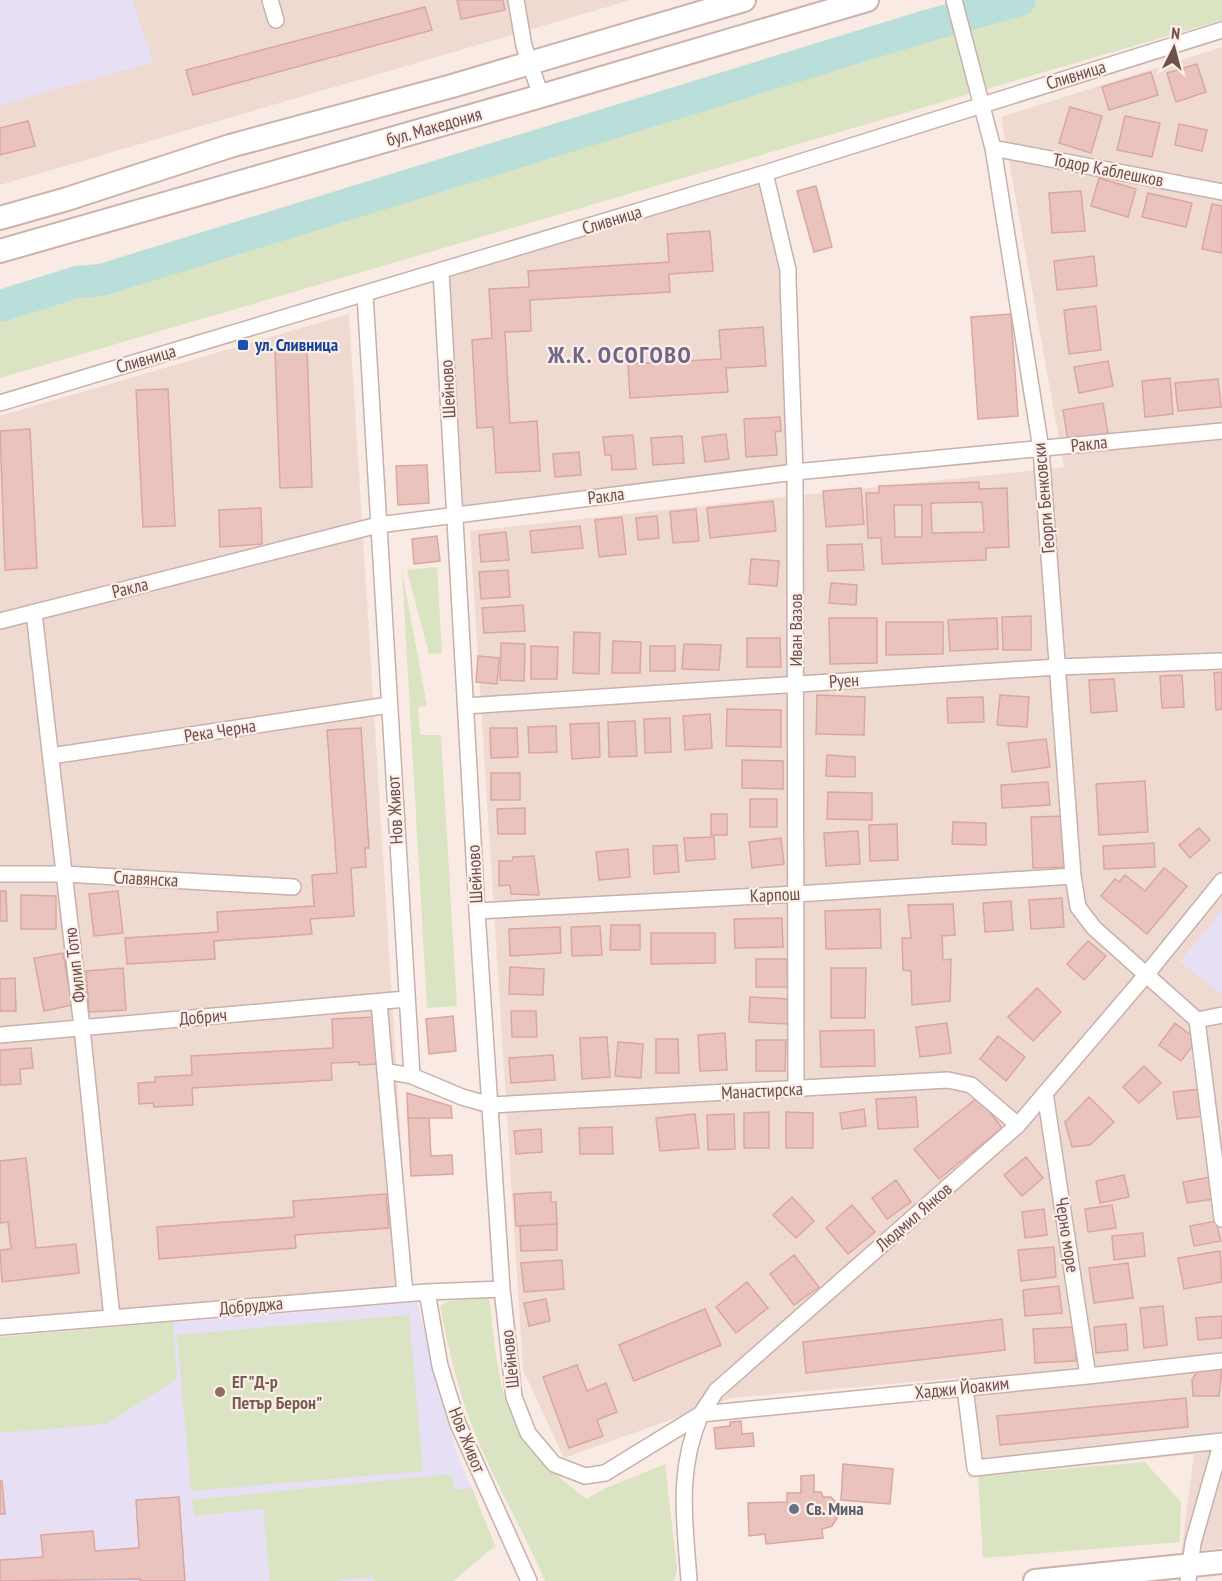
<svg xmlns="http://www.w3.org/2000/svg" width="1222" height="1581" font-family="'PT Sans Narrow',sans-serif">
  <style>
    .residential { fill: #efdad2 }
    .education { fill: #e7e0f5 }
    .green { fill: #dae4c3 }
    .lines { fill: none; stroke-linecap: round; stroke-linejoin: round }
    .river { stroke: #badfda; stroke-width: 32 }
    .building { fill: #ebc3be; stroke: #dba6a0; stroke-width: 1.5; fill-rule: evenodd }
    .street-casing { stroke: #c8b0ab; stroke-width: 18 }
    .secondary-casing { stroke: #cdb1ac; stroke-width: 26 }
    .street { stroke: #fff; stroke-width: 15 }
    .secondary { stroke: #fff; stroke-width: 22 }
    .transit-dot { fill: #1a4fb4; stroke: #fcefe8; stroke-width: 2 }
    .education-dot { fill: #8d6e63; stroke: #fcefe8; stroke-width: 2 }
    .worship-dot { fill: #6b7280; stroke: #fcefe8; stroke-width: 2 }
    .labels { text-anchor: middle; stroke-width: 4.5; stroke-linejoin: round; paint-order: stroke }
    .street-label { font-size: 18px; fill: #6d4f4c; stroke: #fcefe8 }
    .transit-label { font-size: 18px; font-weight: bold; fill: #164399; stroke: #fcefe8; text-anchor: start }
    .education-label { font-size: 18px; font-weight: bold; fill: #785e54; stroke: #fcefe8; text-anchor: start }
    .worship-label { font-size: 18px; font-weight: bold; fill: #5b616d; stroke: #fcefe8; text-anchor: start }
    .district-label { font-size: 24px; font-weight: bold; letter-spacing: 1.5px; fill: #72658a; stroke: #fcefe8 }
  </style>
  <rect width="100%" height="100%" fill="#f9eae3"/>
  <!-- residential -->
  <path class="residential" d="M0,0H631L0,185Z
    M1222,47V1547L1181,1554L1194,1454L969,1478L957,1378L731,1398L564,1458L523,1370L470,531L1064,467L1001,117Z
    M765,173L788,270L795,472L455,516L441,271Z
    M349,314L410,1287L0,1319V416Z"/>
  <!-- education -->
  <path class="education" d="M0,0H132L153,62L0,105Z
    M1222,910V993H1221L1180,962Z
    M417,1302L455,1448L495,1546L453,1581H0V1337Z"/>
  <!-- green -->
  <path class="green" d="M1016,0H1222V20L0,378V306Z
    M437,567L442,653L429,654L407,570Z
    M402,571L427,706L418,707L420,735H441L457,1006L427,1008Z
    M489,1298C496,1348 497,1408 531,1449C547,1468 566,1483 586,1499L606,1488L665,1464L677,1569L674,1581H545C523,1529 493,1480 472,1426C457,1387 448,1346 440,1306L449,1301Z
    M409,1315L423,1471L191,1491L177,1335Z
    M173,1322L177,1379L106,1424L0,1433V1337Z
    M1145,1462L1181,1502L1180,1542L983,1558L978,1476Z
    M452,1474L454,1490L472,1488L495,1546L453,1581H374L373,1577L334,1581H270L263,1509L194,1516L192,1500Z"/>
  <g class="lines">
    <!-- river -->
    <path class="river" d="M0,306L77,282L101,280L923,27L1020,0"/>
  </g>
  <!-- building -->
  <path class="building" d="M457,0H503L505,10L461,19Z
    M425,7L432,30L193,95L186,70Z
    M1197,64L1206,92L1176,102L1167,73Z
    M1151,72L1158,95L1109,110L1102,87Z
    M1070,107L1102,116L1091,153L1059,143Z
    M1125,116L1160,123L1152,157L1117,150Z
    M28,121L35,146L0,155V128Z
    M1179,124L1207,130L1202,151L1175,145Z
    M1099,178L1136,189L1128,217L1091,206Z
    M816,186L832,247L814,252L797,191Z
    M1081,191L1085,231L1052,233L1049,193Z
    M1148,193L1192,203L1186,227L1142,217Z
    M1212,204L1222,206V253L1202,249Z
    M710,231L713,271L669,274L670,292L530,300L531,331L505,332L510,423L537,421L540,471L496,473L493,427L477,428L472,340L492,338L489,289L529,287L528,271L669,262L667,234Z
    M1094,256L1097,286L1057,290L1054,261Z
    M1096,306L1101,350L1069,354L1064,310Z
    M1011,314L1018,416L978,419L971,317Z
    M763,327L766,366L726,368L728,392L630,398L628,364L721,359L719,330Z
    M307,349L312,487L280,488L275,351Z
    M1108,361L1113,386L1079,393L1074,367Z
    M1170,378L1173,414L1145,417L1142,381Z
    M1218,379L1221,407L1178,411L1175,383Z
    M168,389L175,526L143,527L136,390Z
    M1103,403L1108,433L1068,440L1063,410Z
    M780,417L781,431L775,432L777,455L746,457L744,419Z
    M30,429L37,568L5,570L0,431Z
    M726,434L729,459L705,462L702,437Z
    M633,435L636,469L612,470L611,455H605L603,437Z
    M682,436L684,463L653,465L651,438Z
    M579,452L581,475L555,477L553,454Z
    M427,465L429,503L398,505L396,466Z
    M979,482V489L1007,488L1009,547L986,548V560L882,564L881,538H868L866,493H879V486ZM982,502L984,532L932,533L931,503ZM894,505H922V537H895Z
    M861,488L864,524L826,527L823,491Z
    M773,501L776,531L710,538L707,508Z
    M261,508L262,544L220,547L219,510Z
    M696,509L699,541L673,543L670,512Z
    M657,516L659,538L638,540L636,518Z
    M622,517L626,554L599,557L595,520Z
    M580,526L583,548L532,553L530,531Z
    M506,532L509,560L481,562L479,535Z
    M437,536L440,561L414,564L412,539Z
    M862,544L864,570L828,571L827,545Z
    M751,559L779,561L777,586L749,584Z
    M508,570L510,597L481,599L479,572Z
    M831,583L857,585L856,605L829,603Z
    M523,605L525,631L484,633L482,608Z
    M1031,616V650H1003L1002,617Z
    M829,618H877V663L830,664Z
    M997,618L998,649L950,651L948,620Z
    M886,622H943V654L886,655Z
    M574,632L600,633L599,674L573,673Z
    M747,638H780L781,667H747Z
    M613,641L641,642L640,673H612Z
    M501,643L525,644L524,681L500,680Z
    M684,644L721,645L719,670L682,669Z
    M531,646L558,647L557,679H531Z
    M650,646H675V671H650Z
    M478,656L499,658L497,684L476,682Z
    M1222,672V709L1216,710L1214,673Z
    M1182,675L1184,707L1162,708L1160,676Z
    M1114,679L1117,711L1091,713L1089,680Z
    M817,695L865,697L864,735L816,734Z
    M1000,695L1029,697L1027,727L997,725Z
    M983,697L984,722L948,723L947,698Z
    M727,709L781,710V747L726,746Z
    M710,714L712,748L685,750L683,716Z
    M670,718L671,752L645,753L644,719Z
    M635,721L637,756L609,757L608,722Z
    M599,723L600,757L572,759L570,724Z
    M556,726L557,752L529,753L528,727Z
    M361,728L369,848H365L366,867L351,868L354,916L310,919L312,934L214,941L215,959L127,964L125,938L218,932L217,912L314,906L312,875L337,873L327,730Z
    M490,728H517L518,757L491,758Z
    M1046,739L1050,767L1012,772L1008,743Z
    M827,755L855,757V777L826,776Z
    M742,760L783,761V789L742,788Z
    M491,773H520V800H491Z
    M1145,781L1148,832L1099,835L1096,784Z
    M1048,782L1050,805L1002,808L1001,785Z
    M828,792L872,793V820L827,819Z
    M750,799H777V827H750Z
    M525,808V834H498L497,809Z
    M711,814H727V835H711Z
    M1066,816L1067,867L1033,868L1031,817Z
    M953,822L986,823V845L952,844Z
    M897,824L898,860L870,861L869,825Z
    M1199,828L1210,840L1190,858L1179,845Z
    M858,831L860,864L826,866L824,833Z
    M714,837L715,859L686,861L684,838Z
    M781,838L784,864L752,868L749,842Z
    M1154,843L1155,867L1104,869L1103,846Z
    M677,845L679,872L654,874L653,846Z
    M628,849L630,877L599,880L596,852Z
    M534,856L539,895L511,894L510,885L499,886V861H512L513,857Z
    M1164,868L1187,886L1147,934L1101,896L1115,879L1119,882L1125,875L1145,891Z
    M0,891H6L7,921H0Z
    M118,891L123,933L94,936L89,894Z
    M21,895L56,896V929H21Z
    M1062,898L1064,927L1031,929L1029,900Z
    M1011,901L1013,930L985,932L983,903Z
    M953,904L955,935L942,936L943,960L951,959L950,1001L912,1005L911,971L903,970L902,938H911L908,905Z
    M880,909L881,948L826,949L825,911Z
    M782,918L783,947L735,948L734,919Z
    M611,925H640V950H610Z
    M600,926L602,955L572,956L571,927Z
    M560,927L561,953L510,956L509,929Z
    M651,933H715V963L651,964Z
    M1088,941L1106,956L1084,980L1067,964Z
    M63,953L72,1005L44,1011L34,958Z
    M756,959H787L788,987H756Z
    M510,967L544,969L543,995L509,994Z
    M123,968L126,1010L89,1012L86,971Z
    M831,968H866L865,1018H831Z
    M15,978L16,1011H0V979Z
    M1037,988L1061,1012L1033,1041L1008,1017Z
    M750,997L789,999L788,1024L749,1022Z
    M511,1011H536L537,1037H512Z
    M453,1016L456,1051L429,1054L426,1019Z
    M375,1017L378,1064L359,1065V1062L331,1063L332,1080L192,1088L193,1105L154,1107L153,1103L139,1104L138,1083L155,1082V1077L192,1075L191,1056L333,1048L332,1019Z
    M947,1023L951,1053L920,1057L916,1027Z
    M1175,1023L1197,1040L1181,1061L1159,1045Z
    M874,1030L875,1066L821,1067L820,1031Z
    M725,1033L727,1070L700,1071L698,1035Z
    M998,1036L1025,1057L1006,1081L980,1059Z
    M607,1037L610,1077L582,1079L580,1038Z
    M656,1039H678L679,1073H656Z
    M756,1040H786L785,1071H756Z
    M618,1042L643,1044L641,1078L615,1076Z
    M31,1048L33,1068L20,1069L21,1084L0,1085V1050Z
    M553,1055L555,1080L511,1083L509,1058Z
    M1144,1066L1161,1083L1139,1103L1123,1087Z
    M1201,1089L1205,1116L1177,1119L1173,1092Z
    M407,1093L451,1106L452,1118H408Z
    M916,1097L918,1127L878,1129L876,1099Z
    M978,1097L1002,1128L939,1179L914,1149Z
    M1089,1097L1114,1122L1090,1145L1072,1147L1065,1122Z
    M864,1109L866,1126L842,1129L840,1113Z
    M769,1112V1148H744V1113Z
    M786,1112L813,1113V1148H786Z
    M695,1114L699,1148L660,1151L656,1118Z
    M734,1114L735,1149L708,1150L707,1115Z
    M408,1118H429L431,1156L452,1155L453,1174L411,1176Z
    M612,1127L613,1154H580L579,1128Z
    M541,1129L542,1152L516,1154L514,1131Z
    M1026,1157L1043,1178L1022,1196L1004,1175Z
    M26,1158L36,1248L76,1244L79,1273L2,1282L0,1250L11,1249L8,1222L0,1223V1161Z
    M1124,1175L1129,1197L1100,1203L1096,1181Z
    M1211,1177L1214,1199L1187,1203L1183,1182Z
    M896,1180L911,1202L887,1219L872,1198Z
    M551,1192V1202H556L557,1224L516,1226L514,1194Z
    M386,1194L389,1228L295,1235L296,1248L159,1259L157,1227L294,1217L293,1201Z
    M792,1197L814,1221L796,1238L773,1215Z
    M852,1205L875,1232L848,1254L826,1228Z
    M1112,1205L1116,1228L1088,1232L1085,1209Z
    M1044,1209L1047,1235L1025,1238L1022,1212Z
    M1216,1221L1221,1241L1194,1246L1190,1226Z
    M557,1224V1250L521,1251L520,1226Z
    M1143,1233L1145,1256L1114,1260L1112,1236Z
    M1054,1247L1056,1277L1021,1281L1018,1250Z
    M1220,1251L1222,1282L1184,1289L1178,1258Z
    M794,1255L819,1287L794,1305L770,1274Z
    M562,1260L564,1289L524,1292L521,1263Z
    M1128,1263L1133,1298L1094,1303L1089,1268Z
    M747,1282L768,1308L736,1333L716,1307Z
    M1059,1286L1062,1313L1025,1316L1023,1290Z
    M546,1299L550,1321L529,1326L524,1303Z
    M1163,1306L1167,1345L1144,1348L1140,1308Z
    M705,1309L721,1345L634,1381L619,1345Z
    M1222,1316V1338L1198,1340L1196,1318Z
    M1002,1319L1005,1350L806,1373L803,1342Z
    M1126,1324L1128,1350L1096,1353L1094,1327Z
    M1075,1327L1076,1361L1035,1363L1033,1329Z
    M577,1365L587,1391L606,1383L617,1412L597,1420L603,1436L569,1448L543,1377Z
    M1202,1366H1222L1219,1396H1193L1192,1379Z
    M1186,1398L1188,1427L1000,1445L997,1416Z
    M741,1421L742,1434L753,1433L754,1446L716,1449L714,1428L730,1426V1422Z
    M843,1464L893,1469L890,1504L841,1500Z
    M814,1475V1492H821L823,1497H831L839,1506L840,1513L832,1526L822,1529L823,1538L766,1544L765,1534L749,1536L748,1503L787,1502V1493H801V1476Z
    M0,1481H2L5,1514H0Z
    M179,1497L185,1581H140V1579L0,1581V1560L43,1557L41,1535L93,1531L95,1551L139,1548L136,1500Z"/>
  <g class="lines">
    <!-- street casing -->
    <g class="street-casing">
      <path id="street" d="M270,0L276,20
        M516,0L524,46L541,96
        M954,0L993,148L1041,449L1073,876L1078,907L1094,928L1197,1020L1222,1219
        M993,148L1222,192
        M765,173L788,270V281L795,472L796,1089
        M441,271L477,911L502,1289L514,1397L528,1433L554,1464L585,1476L605,1473L701,1414L716,1391L1018,1125L1146,975L1222,881
        M365,294L412,1076L385,1071L405,1294
        M0,403L765,173L1222,30
        M34,613L82,1028L112,1318
        M0,621L378,525L795,472L1222,431
        M466,706L1057,667L1222,661
        M51,756L389,705
        M0,874H65L293,887
        M477,911L797,894L1073,876
        M379,1002L385,1071
        M1197,1020L1222,1015
        M0,1035L406,999
        M412,1076L462,1097L490,1105L948,1080L971,1085L1018,1125
        M1045,1093L1088,1376
        M427,1292L440,1366L458,1424L529,1581
        M0,1327L427,1292L502,1289
        M965,1388L975,1468L1222,1441L1193,1543L1188,1581
        M701,1414L1088,1376L1222,1361
        M689,1581C685,1521 676,1472 701,1414"/>
    </g>
    <!-- secondary casing -->
    <g class="secondary-casing">
      <path id="secondary" d="M0,218L67,199L230,146L452,86L744,0
        M0,251L541,96L867,0
        M1035,1581L1222,1562"/>
    </g>
    <!-- street -->
    <use href="#street" class="street"/>
    <!-- secondary -->
    <use href="#secondary" class="secondary"/>
  </g>
  <!-- markers -->
  <rect class="transit-dot" x="237" y="339" width="12" height="12" rx="3"/>
  <circle class="education-dot" cx="220" cy="1392" r="6"/>
  <circle class="worship-dot" cx="794" cy="1509" r="6"/>
  <g class="labels">
    <!-- street labels -->
    <g class="street-label">
      <text transform="translate(1076 75) rotate(-17)" y="6">Сливница</text>
      <text transform="translate(434 127) rotate(-16)" y="6">бул. Македония</text>
      <text transform="translate(1108 170) rotate(11)" y="6">Тодор Каблешков</text>
      <text transform="translate(612 220) rotate(-17)" y="6">Сливница</text>
      <text transform="translate(146 359) rotate(-16)" y="6">Сливница</text>
      <text transform="translate(448 389) rotate(-93)" y="6">Шейново</text>
      <text transform="translate(1089 444) rotate(-6)" y="6">Ракла</text>
      <text transform="translate(606 496) rotate(-7)" y="6">Ракла</text>
      <text transform="translate(1044 498) rotate(-95)" y="6">Георги Бенковски</text>
      <text transform="translate(130 588) rotate(-14)" y="6">Ракла</text>
      <text transform="translate(796 630) rotate(-90)" y="6">Иван Вазов</text>
      <text transform="translate(844 681) rotate(-4)" y="6">Руен</text>
      <text transform="translate(220 731) rotate(-9)" y="6">Река Черна</text>
      <text transform="translate(395 810) rotate(-93)" y="6">Нов Живот</text>
      <text transform="translate(475 874) rotate(-93)" y="6">Шейново</text>
      <text transform="translate(146 879) rotate(3)" y="6">Славянска</text>
      <text transform="translate(775 895) rotate(-3)" y="6">Карпош</text>
      <text transform="translate(75 965) rotate(-97)" y="6">Филип Тотю</text>
      <text transform="translate(203 1017) rotate(-5)" y="6">Добрич</text>
      <text transform="translate(762 1091) rotate(-3)" y="6">Манастирска</text>
      <text transform="translate(914 1217) rotate(-41)" y="6">Людмил Янков</text>
      <text transform="translate(1067 1235) rotate(81)" y="6">Черно море</text>
      <text transform="translate(251 1306) rotate(-5)" y="6">Добруджа</text>
      <text transform="translate(510 1359) rotate(-96)" y="6">Шейново</text>
      <text transform="translate(962 1388) rotate(-6)" y="6">Хаджи Йоаким</text>
      <text transform="translate(467 1440) rotate(68)" y="6">Нов Живот</text>
    </g>
    <!-- transit labels -->
    <g class="transit-label">
      <text x="255" y="351">ул. Сливница</text>
    </g>
    <!-- education labels -->
    <g class="education-label">
      <text x="232" y="1388">ЕГ "Д-р<tspan x="232" dy="21">Петър Берон"</tspan></text>
    </g>
    <!-- worship labels -->
    <g class="worship-label">
      <text x="806" y="1515">Св. Мина</text>
    </g>
    <!-- district labels -->
    <g class="district-label">
      <text x="620" y="363">Ж.К. ОСОГОВО</text>
    </g>
  </g>
  <!-- north arrow -->
  <g transform="translate(1174 48) rotate(6)" stroke="#fcefe8" stroke-width="4.5" paint-order="stroke">
  <path d="M0-4.5L10 22L0 15L-10 22Z" fill="#6d4f4c"/>
  <text y="-9" font-size="16" font-weight="bold" text-anchor="middle" fill="#6d4f4c">N</text>
  </g>
</svg>
